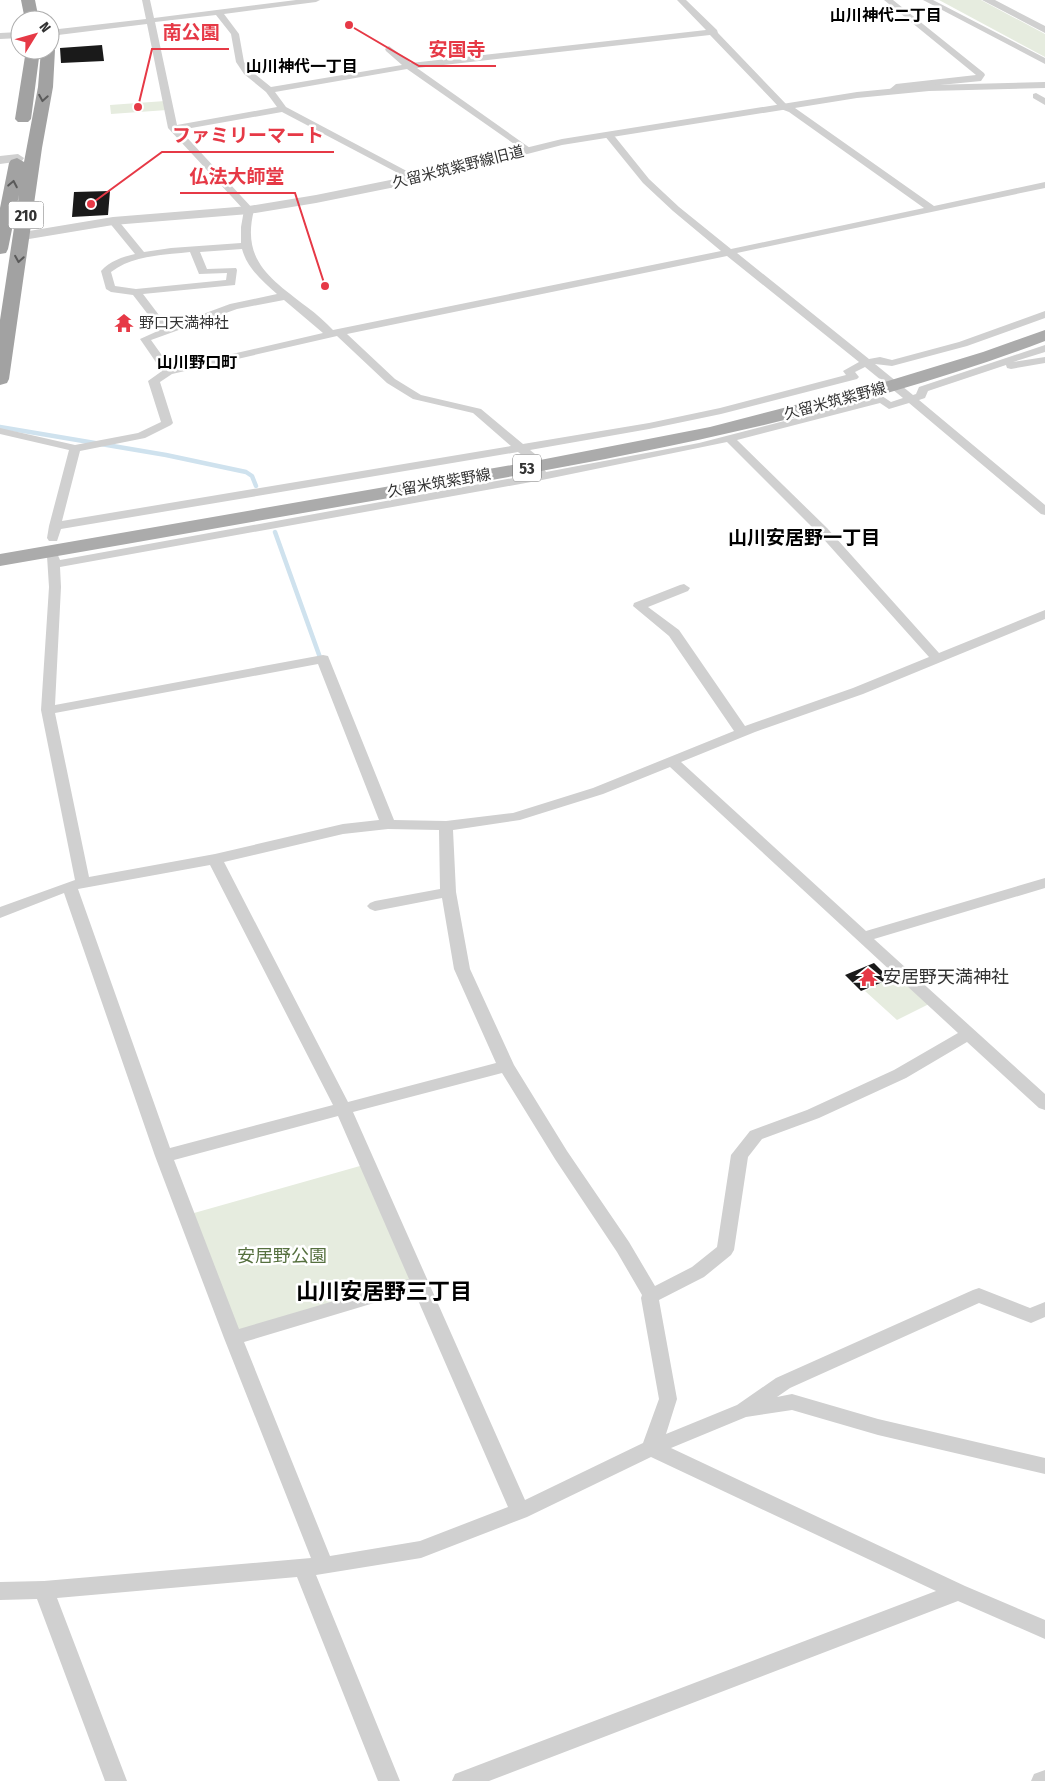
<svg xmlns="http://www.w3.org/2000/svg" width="1045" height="1781" font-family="'Fira Sans Condensed','Noto Sans JP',sans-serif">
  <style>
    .green { fill: #e6ecdf }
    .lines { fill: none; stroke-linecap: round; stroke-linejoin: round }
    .stream { stroke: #cfe2ee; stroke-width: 4.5 }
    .building { fill: #1a1a1a }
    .minor { fill: #d0d0d0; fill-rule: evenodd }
    .tertiary { fill: #d0d0d0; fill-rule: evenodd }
    .primary { fill: #ababab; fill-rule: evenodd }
    .trunk { fill: #a2a2a2; fill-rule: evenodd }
    .oneway { stroke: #5a5a5a }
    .labels { text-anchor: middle; stroke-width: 5; stroke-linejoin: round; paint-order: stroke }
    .far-street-label { font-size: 15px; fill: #333; stroke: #fff }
    .far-poi-label { font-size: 15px; fill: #333; stroke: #fff; text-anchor: start }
    .far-neighbourhood-label { font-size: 16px; font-weight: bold; fill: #000; stroke: #fff }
    .shield { fill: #fff; stroke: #707070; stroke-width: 1 }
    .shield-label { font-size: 16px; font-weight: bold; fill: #333 }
    .far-quarter-label { font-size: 16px; font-weight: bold; fill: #000; stroke: #fff }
    .poi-label { font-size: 18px; fill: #333; stroke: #fff; text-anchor: start }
    .park-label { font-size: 18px; fill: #56703f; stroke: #fff }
    .neighbourhood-label { font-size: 19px; font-weight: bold; fill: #000; stroke: #fff }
    .near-neighbourhood-label { font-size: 22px; font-weight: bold; fill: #000; stroke: #fff }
    .leader { fill: none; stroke: #e63946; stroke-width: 2 }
    .callout-dot { fill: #e63946; stroke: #fff; stroke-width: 2 }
    .callout-label { font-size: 19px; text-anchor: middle; font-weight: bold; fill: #e63946; stroke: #fff; stroke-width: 5; stroke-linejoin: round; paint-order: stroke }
  </style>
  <rect width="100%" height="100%" fill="#fff"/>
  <!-- green -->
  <path class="green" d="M939,0H981L1045,34V57Z
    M165,101L167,110L111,114L110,105Z
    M901,973L933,1002L897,1020L865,991Z
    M367,1164L419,1283L233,1338L187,1215Z"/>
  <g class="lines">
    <!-- stream -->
    <path class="stream" d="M0,427L166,455L246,472L252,476L256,486
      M275,532L322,663"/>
  </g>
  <!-- building -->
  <path class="building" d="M102,45L104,61L61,63L60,48Z
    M110,191L108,215L72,217L74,192Z
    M874,963L890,979L861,991L845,975Z"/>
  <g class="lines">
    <!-- minor -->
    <path class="minor" d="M142,0H150L154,18L296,0H320L316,2L224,14L239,34L244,62L250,70L271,87L402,65L386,51L385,49L389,46L411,63L706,30L677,0H686L717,30L718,33L787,105L795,108L934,206L1045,182V188L737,253L869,359L880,357L892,360L959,342L1045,311V318L967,346L892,366L875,364L913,395L916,394L919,387L1045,345V352L1013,362L1045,357V363L1011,369L1007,368L1006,365L928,391L925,398L919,400L1045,505V515L1041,514L909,403L889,409L880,403L737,440L827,528L939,653L1045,610V619L863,694L755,732L681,762L866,931L1045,878V888L874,939L1045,1094V1110L1039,1108L967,1042L906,1078L819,1118L762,1139L748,1157L734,1250L731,1255L704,1277L659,1300L677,1399L666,1434L737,1405L776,1378L973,1290L979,1288L1030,1308L1045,1302V1317L1031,1323L979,1303L790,1388L777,1397L792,1394L878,1419L1045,1458V1474L878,1435L792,1410L746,1417L671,1448L965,1586L1045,1620V1639L958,1601L489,1781H452L455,1774L936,1591L651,1457L527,1517L421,1558L316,1575L400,1781H378L297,1577L57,1598L127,1781H105L37,1599L0,1600V1582L44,1581L311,1558L224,1338L155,1156L64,893L0,918V907L75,880L41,710L49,587L47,556L49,553H57L60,560L535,474L526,458L518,452L61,529L57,541H49L47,538L49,526L69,450L0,434V428L75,445L138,433L161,422L148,381L162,371L140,339L160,330L133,295L111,292L106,289L101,271C110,261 122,257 135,254L108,221L113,218L117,219L144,252L171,248L241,243V227L244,210L168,128L147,24L50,36V30L146,19ZM216,15L231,34L236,62L244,74L266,92L277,107L177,125L155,22ZM710,35L781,109L789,112L924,208L731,249L679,207L649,179L612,133L609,132L604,135L643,183L673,211L721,251L333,330C325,322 317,314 307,307C271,279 241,261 254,210L180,130L282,112L415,182L418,181V177L286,107L275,92L407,69L527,153L530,152V148L417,68ZM242,249C247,268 263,282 277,294L230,304L168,327L143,294L235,285L237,270L236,268L207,269L200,252ZM190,252L199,274L227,273L226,280L136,289L115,286L111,272C133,255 164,255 190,252ZM727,256L859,362L843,371L846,375L720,408L649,423L523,444L481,409L421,395L395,379L347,334ZM284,300L323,333L171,368L151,340L237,309ZM337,336L387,383L413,399L473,413L511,446L62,521L80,451L145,438L171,425L173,423L160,382L172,374ZM865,367L903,398L891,402L882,396L699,443L546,472L535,454L530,450L649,429L721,414L857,379L859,377L855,372ZM727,442L819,534L929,657L853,688L745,726L679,630L648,607L688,591L690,588L684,584L680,585L634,603L633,606L669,636L734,731L593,788L513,813L446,821L394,820L328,656L323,655L55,705L61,587L60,567L542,480ZM318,664L379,820L343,824L215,854L89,877L55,713ZM670,767L958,1033L894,1070L807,1110L750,1131L731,1155L717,1247L692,1267L655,1286L629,1242L567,1151L514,1065L470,969L456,892L453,830L520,820L603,794ZM388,829L439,830L440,889L375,901L370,903L367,906L370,909L375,911L442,898L454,969L496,1063L348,1102L224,862L343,834ZM210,865L333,1105L170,1148L78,889ZM502,1073L555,1159L617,1252L642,1295L641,1298L659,1399L643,1443L525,1500L353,1112ZM338,1116L409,1279L239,1329L174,1160ZM414,1291L508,1507L420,1541L330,1556L244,1342Z
      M884,0H893L984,73L985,75L981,81L899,89L896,93H890V89L896,84L976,75Z
      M923,0H933L1045,58V64Z
      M20,32V38L0,39V33Z
      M1036,93L1045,98V105L1033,98V94Z
      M1045,1770V1781H1031L1034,1774Z"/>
    <!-- tertiary -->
    <path class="tertiary" d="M982,0H995L1045,26V33Z
      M1045,82V88L929,91L857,98L562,145L415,183L316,203L249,214L113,225L23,240L17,236L23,232L113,217L249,206L316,195L415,175L562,139L857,92L929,85Z
      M18,154L24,158L22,161L0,164V156Z"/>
    <!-- primary -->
    <path class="primary" d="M1045,330V341C849,415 636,455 429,491C286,516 143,541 0,566V554L535,461L710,427L888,381L983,352Z"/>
    <!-- trunk -->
    <path class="trunk" d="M21,0H35L39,20H25Z
      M50,46L55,50L53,87L42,148L9,379L7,383L0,385V320L19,195L8,249L6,253L0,254V208L9,163L11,160L17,158L24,162L38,87L41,50H50Z
      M26,50H40L31,119L28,122H18L15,119Z"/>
  </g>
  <!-- one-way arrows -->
  <defs><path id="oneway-chevron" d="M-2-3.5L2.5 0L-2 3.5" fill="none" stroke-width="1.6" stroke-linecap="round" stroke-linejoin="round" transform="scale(1.25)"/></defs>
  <g class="oneway">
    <use href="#oneway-chevron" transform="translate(43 98) rotate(100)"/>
    <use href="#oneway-chevron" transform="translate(13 184) rotate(-79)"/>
    <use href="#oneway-chevron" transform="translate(19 259) rotate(99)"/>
  </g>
  <!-- icons -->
  <defs>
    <g id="temple-bare" transform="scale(1.5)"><path d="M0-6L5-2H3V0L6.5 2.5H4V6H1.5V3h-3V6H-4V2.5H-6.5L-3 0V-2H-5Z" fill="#e63946" stroke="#fff" stroke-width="2.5" paint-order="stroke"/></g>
  </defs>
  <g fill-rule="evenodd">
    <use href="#temple-bare" x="124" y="323"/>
    <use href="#temple-bare" x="868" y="977"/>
  </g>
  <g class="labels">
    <!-- far-street labels -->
    <g class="far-street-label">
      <text transform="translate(458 167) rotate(-14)" y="5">久留米筑紫野線旧道</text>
      <text transform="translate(835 401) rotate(-15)" y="5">久留米筑紫野線</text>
      <text transform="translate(439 483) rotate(-10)" y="5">久留米筑紫野線</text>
    </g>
    <!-- far-poi labels -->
    <g class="far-poi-label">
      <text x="139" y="328">野口天満神社</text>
    </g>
    <!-- far-neighbourhood labels -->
    <g class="far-neighbourhood-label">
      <text x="886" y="21">山川神代二丁目</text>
      <text x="302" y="72">山川神代一丁目</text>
    </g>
    <!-- shield labels -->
    <g class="shield">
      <rect x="8.5" y="201.5" width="35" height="27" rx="4"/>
      <rect x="513" y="454.5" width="28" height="27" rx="4"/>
    </g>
    <g class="shield-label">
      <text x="26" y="221">210</text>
      <text x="527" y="474">53</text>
    </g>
    <!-- far-quarter labels -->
    <g class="far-quarter-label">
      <text x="197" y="368">山川野口町</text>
    </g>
    <!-- poi labels -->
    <g class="poi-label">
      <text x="883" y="983">安居野天満神社</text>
    </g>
    <!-- park labels -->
    <g class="park-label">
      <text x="282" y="1262">安居野公園</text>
    </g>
    <!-- neighbourhood labels -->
    <g class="neighbourhood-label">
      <text x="804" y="544">山川安居野一丁目</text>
    </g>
    <!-- near-neighbourhood labels -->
    <g class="near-neighbourhood-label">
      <text x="384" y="1299">山川安居野三丁目</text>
    </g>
  </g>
  <!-- callouts -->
  <path class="leader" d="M138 107L152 49H229M349 25L419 66H496M91 204L162 152H334M325 286L295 193H180"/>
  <g class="callout-dot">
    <circle cx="138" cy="107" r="5"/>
    <circle cx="349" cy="25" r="5"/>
    <circle cx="91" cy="204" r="5"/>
    <circle cx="325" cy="286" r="5"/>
  </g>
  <g class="callout-label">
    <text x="191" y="39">南公園</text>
    <text x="457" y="56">安国寺</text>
    <text x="248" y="142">ファミリーマート</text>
    <text x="237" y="183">仏法大師堂</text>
  </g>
  <!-- north arrow -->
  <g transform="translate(35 35) rotate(53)"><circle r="24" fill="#ffffff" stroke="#adadad"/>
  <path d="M0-4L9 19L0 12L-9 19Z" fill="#e63946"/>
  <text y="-8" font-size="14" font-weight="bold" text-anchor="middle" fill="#333333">N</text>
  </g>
</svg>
